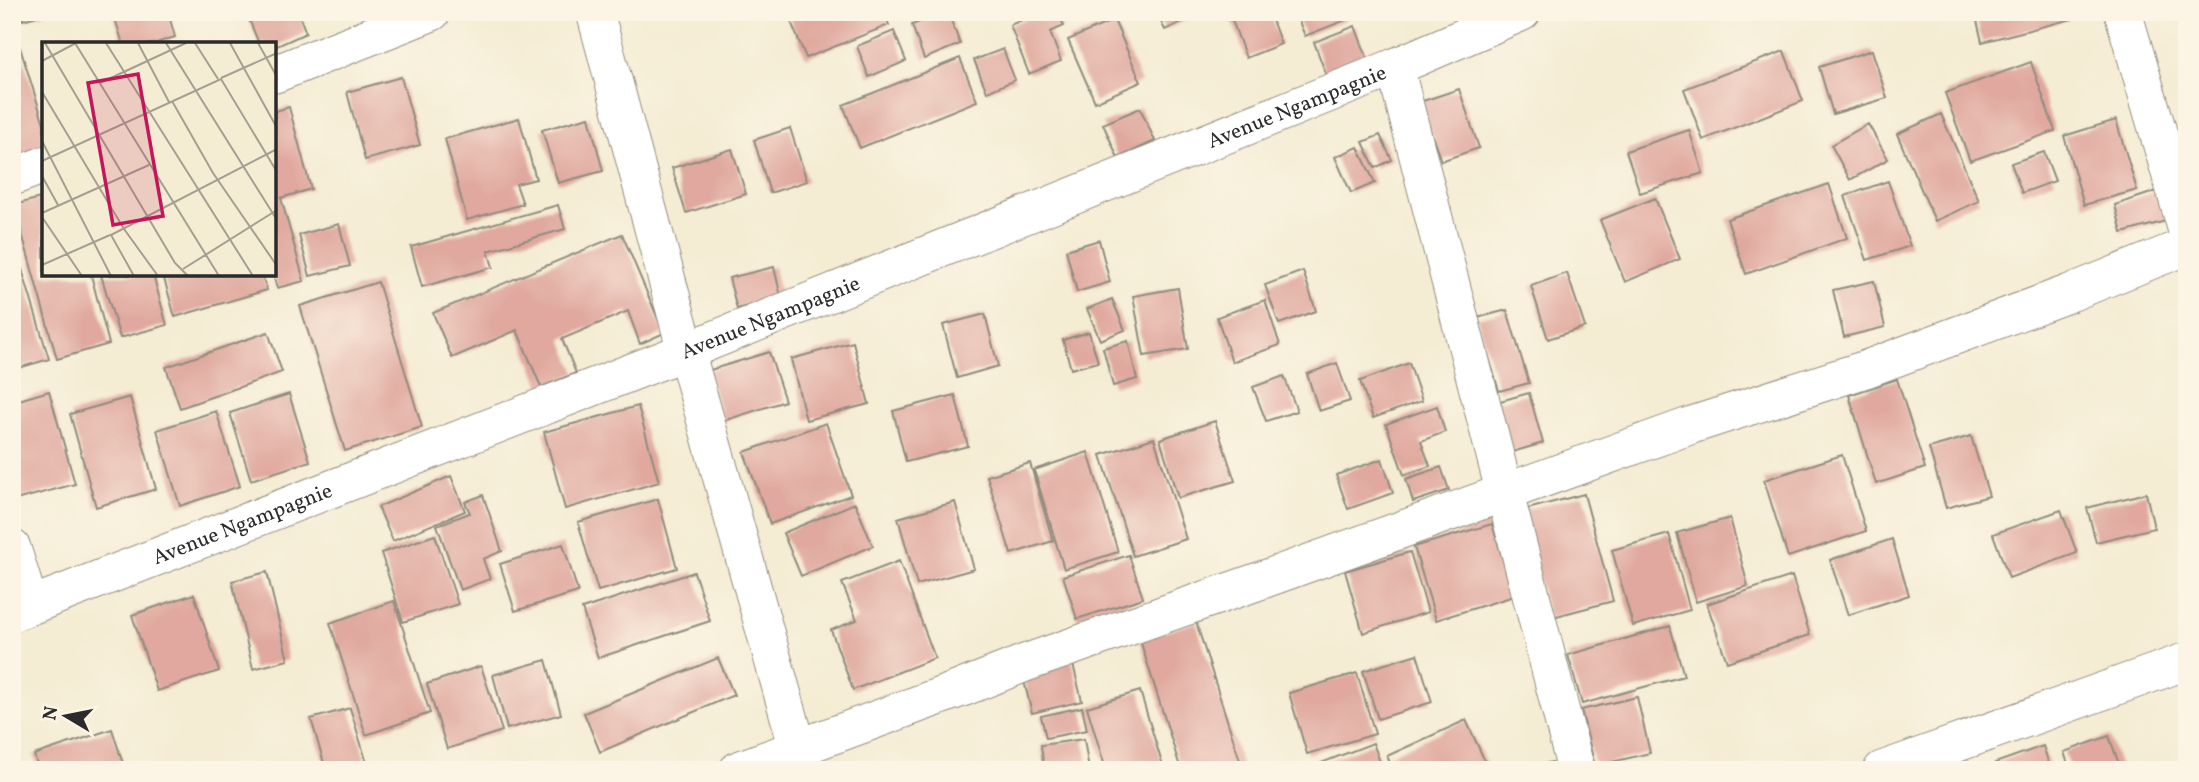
<svg xmlns="http://www.w3.org/2000/svg" width="2199" height="782" font-family="Vollkorn,serif">
  <style>
    .building { fill: #e0a89e }
    .lines { fill: none; stroke-linecap: round; stroke-linejoin: round }
    .minor-casing { stroke: #908c7f; stroke-width: 39 }
    .minor { stroke: #fff; stroke-width: 37 }
    .labels { text-anchor: middle; stroke-width: 5; stroke-linejoin: round; paint-order: stroke }
    .street-label { font-size: 21px; fill: #2b2b2b; stroke: #fcf5e5 }
    .inset-road { fill: none; stroke: #a49f90; stroke-width: 2 }
    .view { fill: #c2185b; fill-opacity: 0.15; stroke: #c2185b; stroke-width: 3.5 }
    .inset-edge { fill: none; stroke: #2b2b2b; stroke-width: 3.5 }
  </style>
  <rect width="100%" height="100%" fill="#fcf5e5"/>
  <filter id="ink" filterUnits="userSpaceOnUse"><feTurbulence type="fractalNoise" baseFrequency=".0143" numOctaves="2"/><feDisplacementMap in="SourceGraphic" scale="14" xChannelSelector="R" yChannelSelector="G"/><feConvolveMatrix kernelMatrix="1 2 1 2 8 2 1 2 1" color-interpolation-filters="sRGB"/></filter>
  <filter id="wash" filterUnits="userSpaceOnUse"><feTurbulence type="fractalNoise" baseFrequency=".00686" numOctaves="4" result="noise"/><feDisplacementMap in="SourceGraphic" scale="28" xChannelSelector="R" yChannelSelector="G"/><feGaussianBlur stdDeviation="1.57" result="paint"/><feColorMatrix in="noise" values="0 0 0 0 0 0 0 0 0 0 0 0 0 0 0 0 0 1.4 0 .05"/><feComposite in="paint" operator="in"/></filter>
  <g filter="url(#wash)">
    <rect width="100%" height="100%" fill="#f4ecd3"/>
    <g id="blocks">
      <!-- building -->
      <path class="building" d="M20,12H46V13L23,20Z
        M113,12H168L175,37L153,44H123Z
        M246,12H298L306,33L275,47V44H259Z
        M787,12H884L889,25L806,58Z
        M943,12H948L960,44L924,59L912,25Z
        M1041,12H1058L1064,26L1050,32L1061,61L1029,74L1010,25Z
        M1156,12H1203L1165,30Z
        M1229,12H1269L1281,44L1246,58Z
        M1295,12H1344L1346,20L1305,36Z
        M1975,12H2070L2072,19L1982,42Z
        M1114,20L1141,82L1095,102L1068,40Z
        M12,22L44,124V149L12,159Z
        M1355,26L1368,60L1327,77L1314,42Z
        M894,31L906,61L869,77L857,46Z
        M1003,49L1015,80L987,92L974,60Z
        M1872,50L1887,98L1833,114L1819,67Z
        M1784,51L1803,101L1703,140L1684,89Z
        M960,58L977,101L860,148L843,105Z
        M2031,62L2055,131L1970,161L1945,93Z
        M401,77L420,145L365,160L347,92Z
        M1459,89L1479,148L1441,161L1420,102Z
        M289,107L311,189L281,198L304,281L277,288L273,275L275,111Z
        M1140,108L1155,141L1118,158L1103,124Z
        M1941,114L1979,201L1935,221L1897,134Z
        M589,117L603,171L558,183L542,130Z
        M519,118L536,179L516,184L523,204L467,220L445,139Z
        M2116,120L2137,190L2084,205L2064,136Z
        M1868,124L1888,159L1850,180L1831,145Z
        M790,128L807,181L770,193L754,140Z
        M1689,130L1703,173L1640,193L1626,151Z
        M1380,135L1392,160L1375,168L1363,142Z
        M1358,147L1375,183L1351,193L1335,157Z
        M732,149L746,194L686,213L672,168Z
        M2044,152L2055,181L2022,193L2011,163Z
        M1888,181L1910,246L1867,260L1845,196Z
        M1829,184L1847,238L1746,274L1727,219Z
        M2163,189L2173,219L2122,233L2115,205Z
        M44,197V275H91L109,344L57,359L14,205Z
        M1655,198L1680,259L1625,282L1600,220Z
        M558,205L565,229L488,251L493,267L422,287L411,247Z
        M339,224L350,266L310,276L299,235Z
        M622,234L664,333L640,344L628,311L562,339L576,373L541,387L517,330L452,358L433,313Z
        M12,236L49,359L12,370Z
        M1099,240L1110,282L1077,292L1066,250Z
        M774,267L781,297L737,309L729,278Z
        M1303,271L1316,311L1279,324L1265,285Z
        M1567,273L1585,327L1548,339L1531,286Z
        M101,275H153L167,325L120,338Z
        M163,275H262L267,290L175,317Z
        M1874,281L1885,327L1844,337L1833,290Z
        M378,282L422,427L345,451L300,306Z
        M1178,288L1188,349L1144,356L1133,296Z
        M1112,299L1125,330L1100,340L1087,309Z
        M1265,300L1280,345L1232,362L1217,317Z
        M1507,310L1529,383L1499,391L1477,318Z
        M985,314L998,366L957,378L943,325Z
        M268,332L282,372L180,408L166,367Z
        M1089,332L1098,362L1071,369L1063,340Z
        M1128,341L1137,379L1113,386L1103,348Z
        M853,342L869,404L806,420L791,359Z
        M769,352L785,401L723,421L707,371Z
        M1337,363L1350,401L1319,411L1307,374Z
        M1409,363L1422,401L1373,418L1360,381Z
        M1284,376L1297,411L1266,421L1253,387Z
        M1897,379L1925,468L1876,484L1849,395Z
        M49,391L75,484L12,501V402Z
        M1529,393L1543,443L1502,455L1486,405Z
        M289,394L310,461L251,480L230,413Z
        M955,395L968,446L906,462L893,411Z
        M130,397L156,489L96,507L70,414Z
        M638,406L659,482L565,509L544,432Z
        M1437,406L1445,432L1421,441L1430,466L1404,475L1386,424Z
        M216,411L240,486L180,506L157,430Z
        M1215,421L1235,481L1178,498L1160,439Z
        M826,423L851,495L770,524L744,452Z
        M1971,436L1989,496L1946,508L1929,448Z
        M1154,438L1186,539L1133,556L1101,455Z
        M1088,452L1118,552L1064,569L1034,470Z
        M1842,455L1866,531L1788,557L1764,480Z
        M1382,459L1393,493L1348,509L1336,475Z
        M1030,463L1053,541L1011,554L987,476Z
        M1441,467L1449,490L1413,502L1406,479Z
        M451,476L465,511L393,541L378,507Z
        M2146,493L2154,528L2096,542L2087,508Z
        M1584,494L1613,601L1549,618L1520,511Z
        M483,495L502,551L483,559L490,579L460,590L437,525L470,513L465,502Z
        M658,499L677,568L598,591L578,522Z
        M955,502L974,569L917,585L898,518Z
        M855,503L873,546L801,576L783,533Z
        M2061,510L2077,553L2009,578L1993,534Z
        M1730,518L1748,586L1696,602L1677,533Z
        M1492,524L1514,596L1436,620L1414,547Z
        M1669,534L1690,610L1633,626L1612,550Z
        M435,535L458,604L403,622L381,553Z
        M1892,539L1909,595L1848,615L1830,560Z
        M563,544L578,592L515,611L500,564Z
        M1410,552L1428,612L1363,633L1345,571Z
        M1129,555L1143,598L1077,619L1063,576Z
        M899,561L935,658L853,690L831,630L857,620L842,583Z
        M267,572L288,660L253,669L232,581Z
        M694,572L710,621L598,658L582,609Z
        M1792,576L1810,635L1727,662L1707,604Z
        M194,594L219,671L157,691L132,615Z
        M394,601L430,713L366,735L330,623Z
        M1196,622L1243,770H1181L1140,640Z
        M1670,626L1684,676L1582,704L1568,655Z
        M1417,654L1432,702L1378,719L1363,671Z
        M718,658L734,695L600,752L584,713Z
        M546,660L561,714L507,729L493,675Z
        M1072,660L1082,701L1032,713L1022,673Z
        M481,666L502,731L447,749L427,684Z
        M1357,673L1375,734L1307,754L1289,693Z
        M1140,691L1164,770H1106L1087,707Z
        M1637,697L1650,753L1595,766L1581,710Z
        M1082,707L1087,730L1046,738L1041,716Z
        M350,708L369,770H326L311,719Z
        M1466,720L1489,770H1393L1387,756Z
        M112,729L125,770H39L34,755Z
        M2109,736L2121,770H2070L2064,752Z
        M1084,739L1089,770H1044L1041,745Z
        M1373,743L1383,770H1323L1321,763Z
        M2043,746L2051,770H1998L1995,763Z
        M12,751H13L19,770H12Z
        M1552,762L1554,770H1525V769Z"/>
    </g>
  </g>
  <g filter="url(#ink)">
    <use href="#blocks" fill-opacity="0" stroke="#908c7f" stroke-width="2"/>
    <g class="lines">
      <!-- minor casing -->
      <g class="minor-casing">
        <g id="minor">
          <path d="M595,12L686,351L804,770"/>
          <path d="M2123,12L2187,231"/>
          <path d="M1395,67L1576,770"/>
          <path d="M275,74L432,12"/>
          <path d="M12,177L44,165"/>
          <path d="M12,548L30,606"/>
          <path id="s1" d="M12,613L686,351L1395,67L1522,12"/>
          <path d="M738,770L962,688L1025,663L1262,580L1692,425L1866,369L2070,293L2187,246"/>
          <path d="M1882,770L2187,661"/>
        </g>
      </g>
      <!-- minor -->
      <use href="#minor" class="minor"/>
    </g>
  </g>
  <g class="labels">
    <!-- street labels -->
    <g class="street-label">
      <text dy="7" stroke="none"><textPath href="#s1" startOffset="1381">Avenue Ngampagnie</textPath></text>
      <text dy="7" stroke="none"><textPath href="#s1" startOffset="814">Avenue Ngampagnie</textPath></text>
      <text dy="7" stroke="none"><textPath href="#s1" startOffset="247">Avenue Ngampagnie</textPath></text>
    </g>
  </g>
  <!-- overview -->
  <g transform="translate(42 42)">
    <rect width="234" height="234" fill="#f4ecd3"/>
    <path class="inset-road" d="M3,1L133,221L146,234M33,1L177,234M64,1L211,234M96,1L127,60M124,1L235,178M153,1L176,37M188,1L235,86M216,1L235,35M0,19L34,1M179,36L235,11M58,41L144,1M0,50L82,187L116,234M130,59L171,131L235,224M0,99L69,234M0,119L179,37L235,130M0,134L16,163M0,171L107,123M0,175L40,234M0,223L68,193M141,227L235,168M92,234L69,193L235,107"/>
    <path class="view" d="M96,32L121,174L71,183L46,41Z"/>
    <rect width="234" height="234" class="inset-edge"/>
  </g>
  <!-- margin -->
  <rect width="2199" height="782" fill="none" stroke="#fcf5e5" stroke-width="42"/>
  <!-- north arrow -->
  <g transform="translate(66 716) rotate(280)" stroke="#fcf5e5" stroke-width="5" paint-order="stroke">
  <path d="M0-5L12 26L0 18L-12 26Z" fill="#2b2b2b"/>
  <text y="-10" font-size="19" font-weight="bold" text-anchor="middle" fill="#2b2b2b">N</text>
  </g>
</svg>
